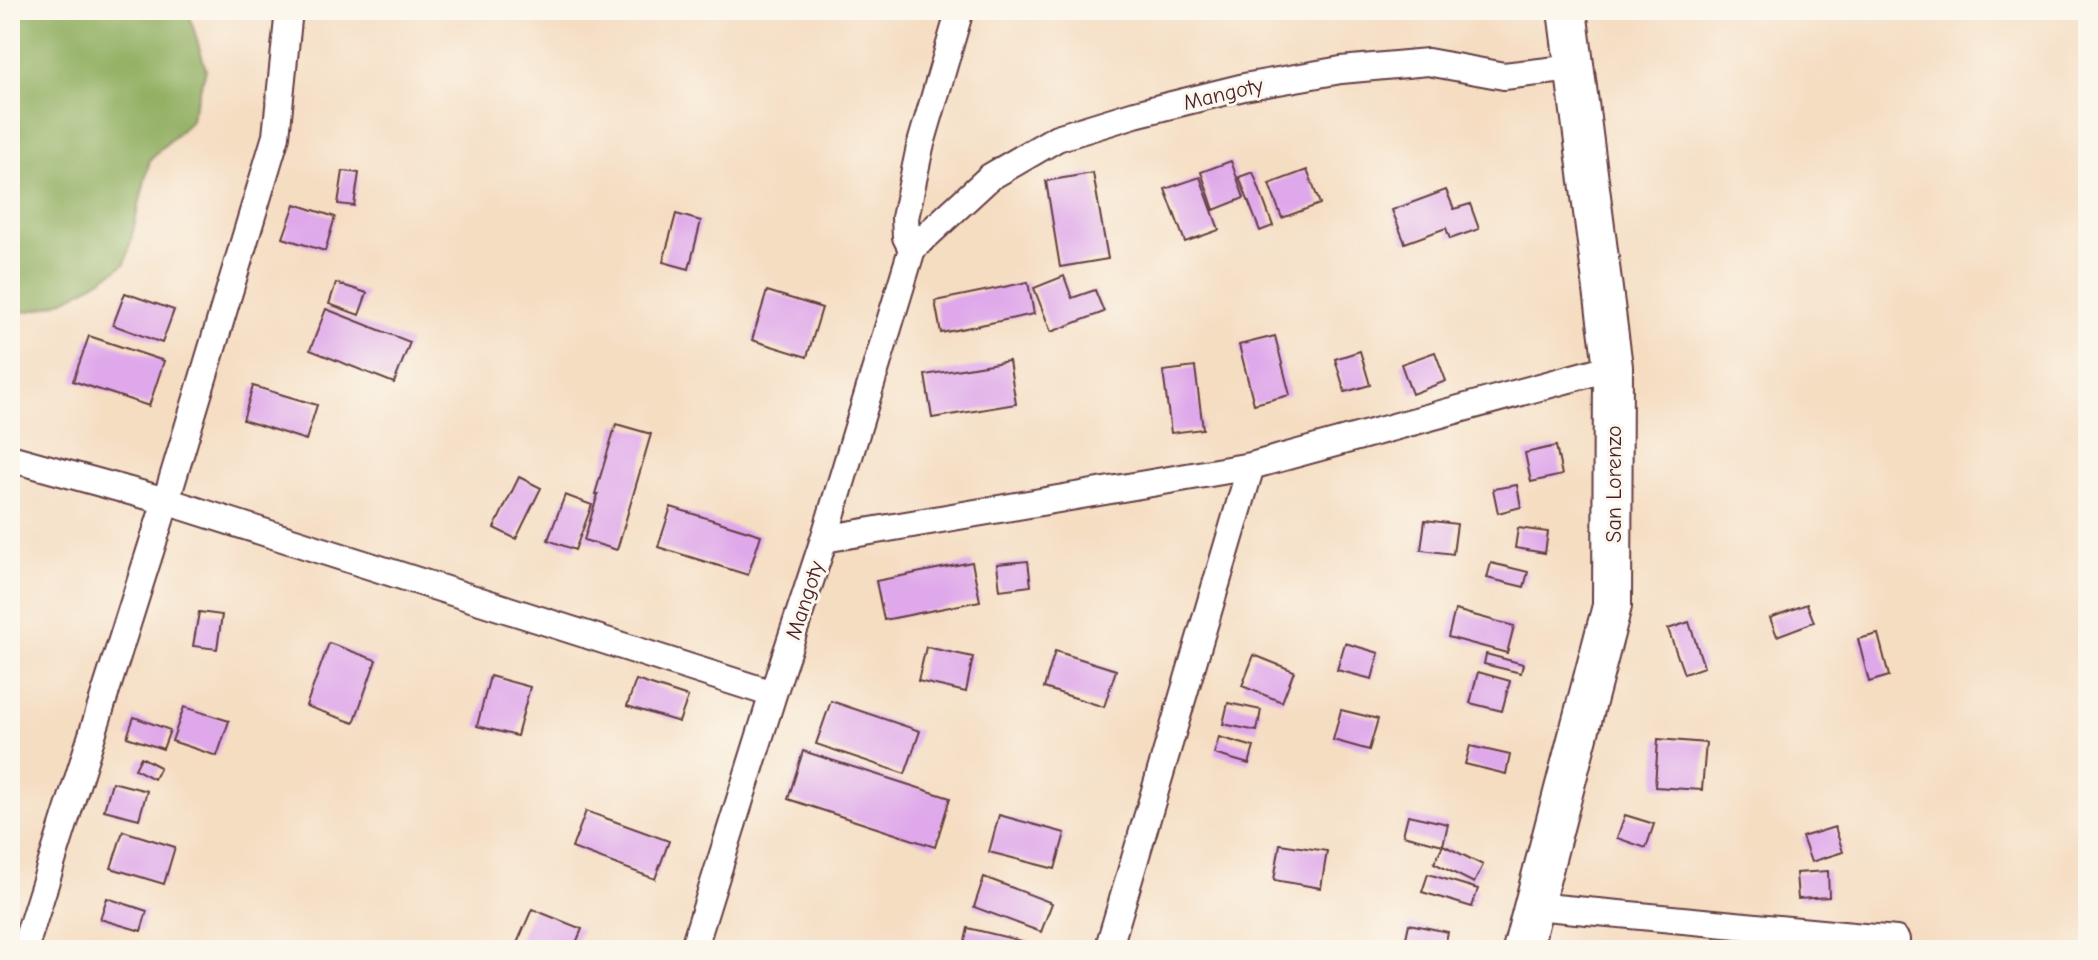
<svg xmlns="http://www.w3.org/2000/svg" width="2098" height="960" font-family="'Comic Neue',sans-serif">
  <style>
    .forest { fill: #93b063; stroke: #6e6847; stroke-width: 2 }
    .building { fill: #dfa8ea }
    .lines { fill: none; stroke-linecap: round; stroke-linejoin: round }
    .street-casing { stroke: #643c42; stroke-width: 30 }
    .secondary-casing { stroke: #643c42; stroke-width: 42 }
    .street { stroke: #fff; stroke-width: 26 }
    .secondary { stroke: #fff; stroke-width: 38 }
    .labels { text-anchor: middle; stroke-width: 6; stroke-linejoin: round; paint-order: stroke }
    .street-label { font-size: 22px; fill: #4a1f2b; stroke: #fbf7ec }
  </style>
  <rect width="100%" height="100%" fill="#fbf7ec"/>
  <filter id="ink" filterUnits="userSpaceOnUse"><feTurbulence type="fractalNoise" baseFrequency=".0125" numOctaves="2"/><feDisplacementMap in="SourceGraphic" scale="16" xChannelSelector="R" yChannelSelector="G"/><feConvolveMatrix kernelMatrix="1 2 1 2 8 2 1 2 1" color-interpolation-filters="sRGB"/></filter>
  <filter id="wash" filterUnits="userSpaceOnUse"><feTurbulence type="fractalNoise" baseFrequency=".006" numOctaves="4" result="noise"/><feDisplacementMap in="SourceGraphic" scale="32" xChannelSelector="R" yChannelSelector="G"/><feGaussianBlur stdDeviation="1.8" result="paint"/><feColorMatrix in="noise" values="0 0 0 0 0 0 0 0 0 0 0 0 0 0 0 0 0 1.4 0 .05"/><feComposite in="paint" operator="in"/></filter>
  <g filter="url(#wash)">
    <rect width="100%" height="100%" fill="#f5ddc2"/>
    <!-- forest -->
    <path class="forest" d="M10,10H188L206,70L190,122L150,159L125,264C92,285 51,315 10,312V136L17,134L10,125Z"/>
    <g id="blocks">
      <!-- building -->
      <path class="building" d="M1231,161L1244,198L1214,210L1201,172Z
        M1307,170L1320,204L1282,218L1269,184Z
        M343,171L359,173L354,206L338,204Z
        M1253,172L1273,226L1260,231L1239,177Z
        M1093,173L1108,259L1060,267L1046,181Z
        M1200,177L1219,230L1185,242L1165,189Z
        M1446,190L1454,209L1470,204L1479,229L1450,239L1446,228L1405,243L1392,210Z
        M295,204L335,217L325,251L283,238Z
        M676,214L701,221L689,269L663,262Z
        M1064,276L1072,298L1095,290L1104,312L1051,332L1034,288Z
        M1028,282L1034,314L941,333L935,301Z
        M336,283L367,293L359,315L329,304Z
        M767,291L822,308L807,357L752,340Z
        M125,293L174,310L162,343L113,325Z
        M326,309L410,342L394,383L310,350Z
        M89,336L164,361L149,406L73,381Z
        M1275,336L1290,395L1254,404L1239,345Z
        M1360,351L1370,385L1345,392L1335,359Z
        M1435,352L1446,381L1412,394L1401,364Z
        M1009,361L1016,404L932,418L925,375Z
        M1195,367L1203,429L1171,433L1163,371Z
        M253,386L317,405L306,440L243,420Z
        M616,424L651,434L617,550L584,540L598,494H595Z
        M1556,446L1562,475L1531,482L1525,453Z
        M519,477L541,488L516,539L494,528Z
        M1517,485L1521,507L1498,513L1493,489Z
        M565,495L592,505L575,550L548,540Z
        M671,507L761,535L748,575L658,547Z
        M1425,520L1457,524L1453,554L1421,550Z
        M1518,528L1548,532L1545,553L1515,548Z
        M1028,561L1031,586L1000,590L997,564Z
        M972,562L980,601L884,620L876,581Z
        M1491,563L1528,572L1524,587L1487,578Z
        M1807,604L1814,622L1777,636L1770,618Z
        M1455,610L1514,626L1507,653L1448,637Z
        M199,612L222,615L217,649L193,646Z
        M1689,622L1704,667L1684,674L1668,629Z
        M1878,634L1889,676L1869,682L1858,639Z
        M329,643L376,660L354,723L306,706Z
        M1345,643L1379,653L1372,679L1337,670Z
        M926,647L973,657L966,692L918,681Z
        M1055,651L1116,670L1104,707L1044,688Z
        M1486,654L1523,664L1521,673L1484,664Z
        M1254,655L1294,671L1282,702L1242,686Z
        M1478,672L1510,681L1502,711L1470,703Z
        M490,676L530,687L517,736L477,726Z
        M636,680L688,697L679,722L627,706Z
        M831,701L920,731L905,774L816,744Z
        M1228,703L1261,710L1257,731L1223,724Z
        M184,707L229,721L217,756L172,741Z
        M1341,710L1378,719L1369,750L1333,740Z
        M134,717L170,730L163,749L127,737Z
        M1219,737L1254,747L1249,764L1214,754Z
        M1658,739L1706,743L1702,790L1655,787Z
        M1470,746L1510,755L1506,774L1465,764Z
        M803,751L950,798L935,847L788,799Z
        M141,757L160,767L154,779L135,769Z
        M112,782L147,791L139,819L104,810Z
        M586,811L669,841L655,879L572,848Z
        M999,815L1065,833L1055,869L989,852Z
        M1408,815L1448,824L1443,845L1403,835Z
        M1625,815L1654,824L1646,848L1617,838Z
        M1835,827L1843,852L1811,862L1802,837Z
        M123,831L175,847L164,884L111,868Z
        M1280,844L1327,851L1321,888L1274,880Z
        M1443,845L1483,865L1474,883L1434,863Z
        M1828,871L1829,897L1798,899L1796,873Z
        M1428,874L1478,889L1472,907L1422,892Z
        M984,877L1052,903L1041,932L974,907Z
        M107,898L147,911L141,931L100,919Z
        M532,909L582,929L573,950H514Z
        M1409,924L1448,932L1444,950H1417L1404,947Z
        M968,928L1034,944L1033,950H963Z"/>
    </g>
  </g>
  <g filter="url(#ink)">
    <use href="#blocks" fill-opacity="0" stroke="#643c42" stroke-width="2"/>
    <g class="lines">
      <!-- street casing -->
      <g class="street-casing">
        <path id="street" d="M912,249L906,237L905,218L920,147L960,10
          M10,458L166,501L773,694
          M824,539L1251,466L1613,367
          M1534,906L1896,940
          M24,950L166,501L276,136L289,10
          M693,950L773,694L824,539L912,249L990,177L1057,138L1135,114L1244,87L1341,70L1428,62L1504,76L1574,68
          M1108,950L1251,466"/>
      </g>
      <!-- secondary casing -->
      <g class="secondary-casing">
        <path id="secondary" d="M1522,950L1612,606L1613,367L1567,10"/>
      </g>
      <!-- street -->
      <use href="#street" class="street"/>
      <!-- secondary -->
      <use href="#secondary" class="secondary"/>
    </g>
  </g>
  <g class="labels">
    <!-- street labels -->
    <g class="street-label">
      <text transform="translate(1223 93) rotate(-13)" y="8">Mangoty</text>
      <text transform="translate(1613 484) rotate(-90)" y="8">San Lorenzo</text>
      <text transform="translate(804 600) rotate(-72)" y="8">Mangoty</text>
    </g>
  </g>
  <!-- margin -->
  <rect width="2098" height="960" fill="none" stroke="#fbf7ec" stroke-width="40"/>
</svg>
